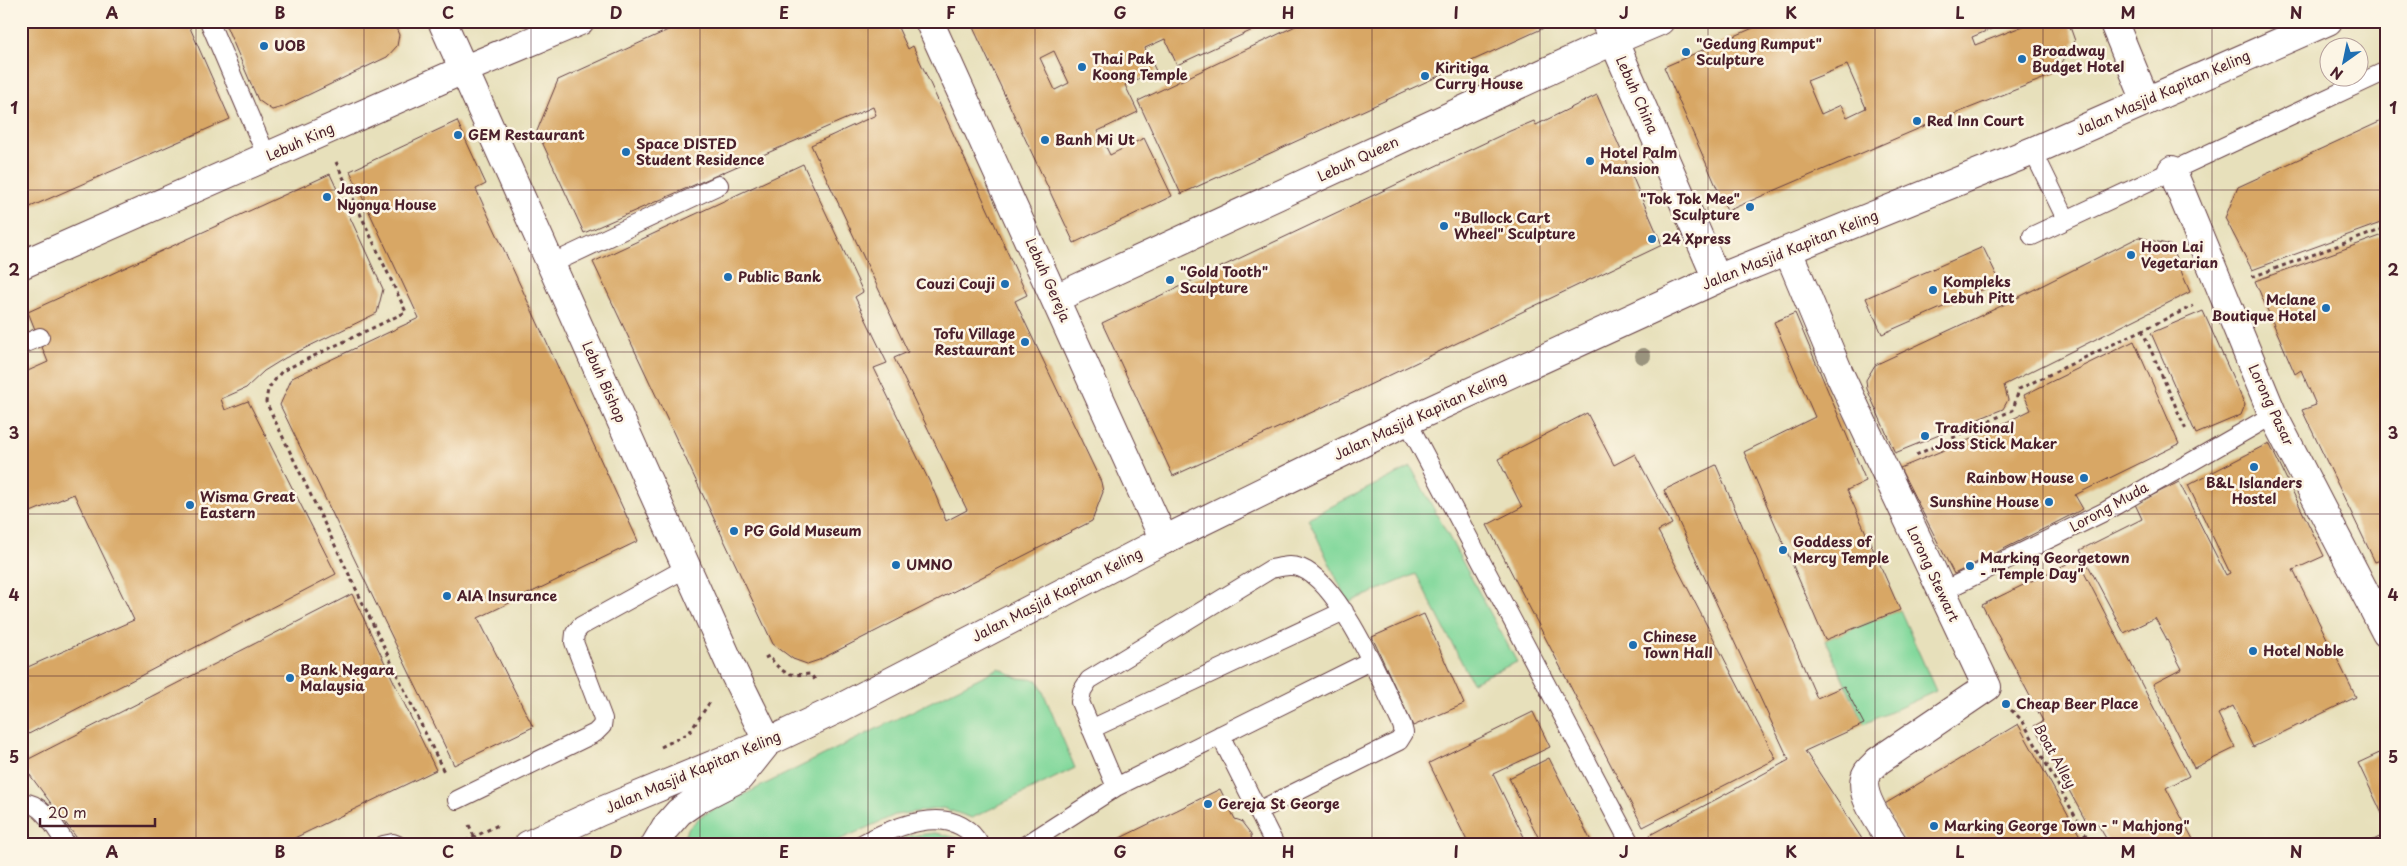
<svg xmlns="http://www.w3.org/2000/svg" width="2407" height="866" font-family="'Playpen Sans',sans-serif">
  <style>
    .green { fill: #82d89b; stroke: #667c63 }
    .building { fill: #d8a765; fill-rule: evenodd }
    .lines { fill: none; stroke-linecap: round; stroke-linejoin: round }
    .service-casing { stroke: #623c41; stroke-width: 20 }
    .minor-casing { stroke: #623c41; stroke-width: 30 }
    .secondary-casing { stroke: #623c41; stroke-width: 30 }
    .path { stroke: #623c41; stroke-width: 3; stroke-dasharray: 4 4; stroke-linecap: butt }
    .service { stroke: #fff; stroke-width: 18 }
    .minor { stroke: #fff; stroke-width: 28 }
    .secondary { stroke: #fff; stroke-width: 28 }
    .tree { fill: #9a947e }
    .grid { fill: none; stroke: #4a1f2b; stroke-width: 1; stroke-opacity: 0.55 }
    .poi-dot { fill: #1f6fb2; stroke: #fcf5e5; stroke-width: 2 }
    .labels { text-anchor: middle; stroke-width: 5; stroke-linejoin: round; paint-order: stroke }
    .poi-label { font-size: 14px; font-weight: bold; fill: #4a1f2b; stroke: #fcf5e5; text-anchor: start }
    .street-label { font-size: 14px; fill: #4a1f2b; stroke: #fcf5e5 }
    .neatline { fill: none; stroke: #4a1f2b; stroke-width: 2 }
    .grid-label { font-size: 16px; text-anchor: middle; font-weight: bold; fill: #4a1f2b }
  </style>
  <rect width="100%" height="100%" fill="#fcf5e5"/>
  <filter id="ink" filterUnits="userSpaceOnUse"><feTurbulence type="fractalNoise" baseFrequency=".02" numOctaves="2"/><feDisplacementMap in="SourceGraphic" scale="10" xChannelSelector="R" yChannelSelector="G"/><feConvolveMatrix kernelMatrix="1 2 1 2 8 2 1 2 1" color-interpolation-filters="sRGB"/></filter>
  <filter id="wash" filterUnits="userSpaceOnUse"><feTurbulence type="fractalNoise" baseFrequency=".0096" numOctaves="4" result="noise"/><feDisplacementMap in="SourceGraphic" scale="20" xChannelSelector="R" yChannelSelector="G"/><feGaussianBlur stdDeviation="1.12" result="paint"/><feColorMatrix in="noise" values="0 0 0 0 0 0 0 0 0 0 0 0 0 0 0 0 0 1.4 0 .05"/><feComposite in="paint" operator="in"/></filter>
  <g filter="url(#wash)">
    <rect width="100%" height="100%" fill="#e7e0bb"/>
    <!-- green -->
    <path class="green" d="M1411,467L1517,662L1472,682L1416,574L1348,603L1308,518Z
      M1900,610L1936,691L1864,724L1825,640Z
      M999,668L1018,678L1038,680L1075,768L972,818L943,808L895,815L828,845H679L688,829L701,816Z
      M935,833L966,840L969,845H887L910,836Z"/>
    <g id="blocks">
      <!-- building -->
      <path class="building" d="M21,21H187L230,119L21,211Z
        M224,21H393L399,35L397,46L387,57L283,107L272,110L258,100Z
        M688,21H895L908,49L913,46L1027,295L1015,301L1101,482L1103,492L1092,521L819,660L807,664L793,659L773,644L593,262L803,164L863,292L855,297L887,363L874,368L933,489L946,521L967,510L894,358L908,352L811,145L876,115L873,107L584,233L537,131L558,80Z
        M970,21H1272L1177,65L1165,39L1145,48L1156,71L1125,85L1138,112L1098,131L1110,155L1144,138L1172,196L1074,243ZM1054,51L1069,83L1055,90L1040,58Z
        M1306,21H1553L1548,26L1181,194L1138,101Z
        M1769,21H2010L1972,37L1975,45L2036,21H2068L2075,41L2055,74L1927,125L1727,211L1664,67ZM1847,65L1866,108L1847,117L1841,105L1821,114L1807,81Z
        M1597,95L1662,245L1319,409L1173,476L1102,323L1510,131L1534,121L1536,125Z
        M2386,119V221L2252,270L2225,218L2238,187Z
        M457,121L486,184L476,189L638,541L478,618L533,727L454,765L280,405L292,378L419,318L350,171Z
        M330,174L383,289L377,313L285,358L264,371L246,388L221,399L225,410L248,401L336,574L21,738V670L134,620L74,494L21,516V374L48,362L28,312Z
        M2386,234V558L2375,562L2302,410L2316,405L2301,370L2295,374L2255,281Z
        M2139,237L2170,245L2190,292L2004,385L2008,400L2003,409L1895,453L1867,389L1866,380L1875,365L1997,308Z
        M1983,247L2000,282L1882,334L1866,298Z
        M2203,311L2245,405L2241,415L2196,434L2151,333Z
        M1795,313L1866,481L1847,490L1900,610L1825,640L1744,452L1815,417L1774,322Z
        M2134,341L2179,444L2075,495L2083,509L1954,574L1900,468L1976,437L2031,410L2024,395Z
        M1587,413L1614,465L1635,454L1672,524L1658,531L1776,759L1643,827L1487,525L1522,507L1498,459Z
        M2269,443L2324,556L2293,570L2356,697L2253,747L2233,706L2218,714L2235,748L2194,768L2153,684L2182,669L2164,634L2155,618L2124,633L2080,550L2142,519L2135,504L2179,482L2226,575L2230,573L2188,485Z
        M1716,465L1817,698L1844,686L1864,724L1805,751L1866,845H1652L1648,836L1789,760L1664,490Z
        M2077,559L2189,776L2166,788L2196,845H2110L2097,823L2089,827L2034,726L2043,721L1982,605Z
        M352,594L436,770L280,845H82L21,763Z
        M1424,614L1464,704L1413,726L1372,637Z
        M1533,712L1550,747L1493,774L1528,845H1469L1429,763Z
        M2018,724L2085,845H1907L1883,805Z
        M2386,750V822L2358,763Z
        M1549,758L1593,845H1542L1509,778Z
        M1220,789L1235,819L1241,821L1251,834L1252,845H1106Z
        M2386,834V845H2363Z"/>
    </g>
  </g>
  <g filter="url(#ink)">
    <use href="#blocks" fill-opacity="0" stroke="#623c41" stroke-width="1"/>
    <g class="lines">
      <!-- service casing -->
      <g class="service-casing">
        <path id="service" d="M209,21L267,157
          M2033,151L2066,219
          M2032,236L2386,71
          M551,264L719,185
          M21,345L40,337
          M1407,421L1631,845
          M1941,592L2104,512L2273,415
          M1091,729L1344,611
          M1220,735L1275,845
          M1116,787L1080,702L1082,691L1089,680L1271,569C1282,567 1291,564 1301,568C1341,584 1383,686 1402,725L1404,733L1399,741L1258,811
          M457,800L595,733L602,726L603,719L574,642L575,633L581,626L688,567
          M21,803C42,800 56,830 67,845
          M383,845L393,843L398,845
          M860,845C895,826 954,800 980,845
          M1026,845L1116,787L1370,661"/>
      </g>
      <!-- minor casing -->
      <g class="minor-casing">
        <path id="minor" d="M442,21L734,673L768,742
          M929,21L1164,540
          M1605,21L1717,279
          M2113,21L2146,101
          M2172,170L2273,415L2386,633
          M1788,251L1839,373L1987,687L1878,761C1875,765 1869,769 1867,773C1855,793 1884,828 1894,845
          M21,265L463,70L580,21
          M1056,298L1613,41L1660,21"/>
      </g>
      <!-- secondary casing -->
      <g class="secondary-casing">
        <path id="secondary" d="M528,845L599,812L768,742L842,707L1164,540L1407,421L1717,279L2033,151L2328,21
          M655,845L665,828L679,812L698,799L739,778L767,743"/>
      </g>
      <!-- path -->
      <path class="path" d="M336,162L406,312L282,371L268,389L266,402L445,774
        M2252,277L2386,228
        M2142,330L2186,430
        M1916,455L2013,410L2019,389L2193,306
        M765,658L769,656C782,674 788,676 810,674L817,682
        M2011,710L2022,720L2091,845
        M661,747L689,733L710,702
        M469,825L478,845
        M21,836L28,845
        M458,845L500,824"/>
      <!-- service -->
      <use href="#service" class="service"/>
      <!-- minor -->
      <use href="#minor" class="minor"/>
      <!-- secondary -->
      <use href="#secondary" class="secondary"/>
    </g>
    <!-- trees -->
    <circle class="tree" cx="1643" cy="356" r="8"/>
  </g>
  <!-- grid -->
  <path class="grid" d="M196,21V845M364,21V845M531,21V845M700,21V845M868,21V845M1035,21V845M1204,21V845M1372,21V845M1540,21V845M1708,21V845M1875,21V845M2043,21V845M2212,21V845M21,190H2386M21,352H2386M21,514H2386M21,676H2386"/>
  <!-- markers -->
  <g class="poi-dot">
    <circle cx="264" cy="46" r="5"/>
    <circle cx="1686" cy="52" r="5"/>
    <circle cx="2022" cy="59" r="5"/>
    <circle cx="1082" cy="67" r="5"/>
    <circle cx="1425" cy="76" r="5"/>
    <circle cx="1917" cy="121" r="5"/>
    <circle cx="458" cy="135" r="5"/>
    <circle cx="1045" cy="140" r="5"/>
    <circle cx="626" cy="152" r="5"/>
    <circle cx="1590" cy="161" r="5"/>
    <circle cx="327" cy="197" r="5"/>
    <circle cx="1750" cy="207" r="5"/>
    <circle cx="1444" cy="226" r="5"/>
    <circle cx="1652" cy="239" r="5"/>
    <circle cx="2131" cy="255" r="5"/>
    <circle cx="728" cy="277" r="5"/>
    <circle cx="1170" cy="280" r="5"/>
    <circle cx="1005" cy="284" r="5"/>
    <circle cx="1933" cy="290" r="5"/>
    <circle cx="2326" cy="308" r="5"/>
    <circle cx="1025" cy="342" r="5"/>
    <circle cx="1925" cy="436" r="5"/>
    <circle cx="2254" cy="467" r="5"/>
    <circle cx="2084" cy="478" r="5"/>
    <circle cx="2049" cy="502" r="5"/>
    <circle cx="190" cy="505" r="5"/>
    <circle cx="734" cy="531" r="5"/>
    <circle cx="1783" cy="550" r="5"/>
    <circle cx="896" cy="565" r="5"/>
    <circle cx="1970" cy="566" r="5"/>
    <circle cx="447" cy="596" r="5"/>
    <circle cx="1633" cy="645" r="5"/>
    <circle cx="2253" cy="651" r="5"/>
    <circle cx="290" cy="678" r="5"/>
    <circle cx="2006" cy="704" r="5"/>
    <circle cx="1208" cy="804" r="5"/>
    <circle cx="1934" cy="826" r="5"/>
  </g>
  <g class="labels">
    <!-- poi labels -->
    <g class="poi-label">
      <text x="1696" y="49">"Gedung Rumput"<tspan x="1696" dy="16">Sculpture</tspan></text>
      <text x="274" y="51">UOB</text>
      <text x="2032" y="56">Broadway<tspan x="2032" dy="16">Budget Hotel</tspan></text>
      <text x="1092" y="64">Thai Pak<tspan x="1092" dy="16">Koong Temple</tspan></text>
      <text x="1435" y="73">Kiritiga<tspan x="1435" dy="16">Curry House</tspan></text>
      <text x="1927" y="126">Red Inn Court</text>
      <text x="468" y="140">GEM Restaurant</text>
      <text x="1055" y="145">Banh Mi Ut</text>
      <text x="636" y="149">Space DISTED<tspan x="636" dy="16">Student Residence</tspan></text>
      <text x="1600" y="158">Hotel Palm<tspan x="1600" dy="16">Mansion</tspan></text>
      <text x="337" y="194">Jason<tspan x="337" dy="16">Nyonya House</tspan></text>
      <text x="1740" y="204" text-anchor="end">"Tok Tok Mee"<tspan x="1740" dy="16">Sculpture</tspan></text>
      <text x="1454" y="223">"Bullock Cart<tspan x="1454" dy="16">Wheel" Sculpture</tspan></text>
      <text x="1662" y="244">24 Xpress</text>
      <text x="2141" y="252">Hoon Lai<tspan x="2141" dy="16">Vegetarian</tspan></text>
      <text x="1180" y="277">"Gold Tooth"<tspan x="1180" dy="16">Sculpture</tspan></text>
      <text x="738" y="282">Public Bank</text>
      <text x="1943" y="287">Kompleks<tspan x="1943" dy="16">Lebuh Pitt</tspan></text>
      <text x="995" y="289" text-anchor="end">Couzi Couji</text>
      <text x="2316" y="305" text-anchor="end">Mclane<tspan x="2316" dy="16">Boutique Hotel</tspan></text>
      <text x="1015" y="339" text-anchor="end">Tofu Village<tspan x="1015" dy="16">Restaurant</tspan></text>
      <text x="1935" y="433">Traditional<tspan x="1935" dy="16">Joss Stick Maker</tspan></text>
      <text x="2074" y="483" text-anchor="end">Rainbow House</text>
      <text x="2254" y="488" text-anchor="middle">B&amp;L Islanders<tspan x="2254" dy="16">Hostel</tspan></text>
      <text x="200" y="502">Wisma Great<tspan x="200" dy="16">Eastern</tspan></text>
      <text x="2039" y="507" text-anchor="end">Sunshine House</text>
      <text x="744" y="536">PG Gold Museum</text>
      <text x="1793" y="547">Goddess of<tspan x="1793" dy="16">Mercy Temple</tspan></text>
      <text x="1980" y="563">Marking Georgetown<tspan x="1980" dy="16">- "Temple Day"</tspan></text>
      <text x="906" y="570">UMNO</text>
      <text x="457" y="601">AIA Insurance</text>
      <text x="1643" y="642">Chinese<tspan x="1643" dy="16">Town Hall</tspan></text>
      <text x="2263" y="656">Hotel Noble</text>
      <text x="300" y="675">Bank Negara<tspan x="300" dy="16">Malaysia</tspan></text>
      <text x="2016" y="709">Cheap Beer Place</text>
      <text x="1218" y="809">Gereja St George</text>
      <text x="1944" y="831">Marking George Town - " Mahjong"</text>
    </g>
    <!-- street labels -->
    <g class="street-label">
      <text transform="translate(2163 93) rotate(-24)" y="5">Jalan Masjid Kapitan Keling</text>
      <text transform="translate(1637 95) rotate(66)" y="5">Lebuh China</text>
      <text transform="translate(300 142) rotate(-24)" y="5">Lebuh King</text>
      <text transform="translate(1358 159) rotate(-25)" y="5">Lebuh Queen</text>
      <text transform="translate(1790 250) rotate(-22)" y="5">Jalan Masjid Kapitan Keling</text>
      <text transform="translate(1048 280) rotate(66)" y="5">Lebuh Gereja</text>
      <text transform="translate(604 382) rotate(66)" y="5">Lebuh Bishop</text>
      <text transform="translate(2271 405) rotate(65)" y="5">Lorong Pasar</text>
      <text transform="translate(1420 416) rotate(-25)" y="5">Jalan Masjid Kapitan Keling</text>
      <text transform="translate(2109 507) rotate(-29)" y="5">Lorong Muda</text>
      <text transform="translate(1933 574) rotate(65)" y="5">Lorong Stewart</text>
      <text transform="translate(1057 595) rotate(-27)" y="5">Jalan Masjid Kapitan Keling</text>
      <text transform="translate(2055 756) rotate(61)" y="5">Boat Alley</text>
      <text transform="translate(693 772) rotate(-23)" y="5">Jalan Masjid Kapitan Keling</text>
    </g>
  </g>
  <!-- margin -->
  <rect width="2407" height="866" fill="none" stroke="#fcf5e5" stroke-width="55"/>
  <!-- north arrow -->
  <g transform="translate(2344 62) rotate(213)"><circle r="24" fill="#fcf5e5" stroke="#b59f9b"/>
  <path d="M0-4L9 19L0 12L-9 19Z" fill="#1f6fb2"/>
  <text y="-8" font-size="14" font-weight="bold" text-anchor="middle" fill="#4a1f2b">N</text>
  </g>
  <!-- scale -->
  <path d="M40 818v8h115v-8" fill="none" stroke="#4a1f2b" stroke-width="2.5"/>
  <text x="48" y="818" font-size="15" fill="#4a1f2b" stroke="#fcf5e5" stroke-width="4" paint-order="stroke">20 m</text>
  <rect x="28" y="28" width="2352" height="810" class="neatline"/>
  <g class="grid-label">
    <text x="112" y="19">A</text>
    <text x="280" y="19">B</text>
    <text x="448" y="19">C</text>
    <text x="616" y="19">D</text>
    <text x="784" y="19">E</text>
    <text x="951" y="19">F</text>
    <text x="1120" y="19">G</text>
    <text x="1288" y="19">H</text>
    <text x="1456" y="19">I</text>
    <text x="1624" y="19">J</text>
    <text x="1791" y="19">K</text>
    <text x="1960" y="19">L</text>
    <text x="2128" y="19">M</text>
    <text x="2296" y="19">N</text>
    <text x="14" y="114">1</text>
    <text x="2393" y="114">1</text>
    <text x="14" y="276">2</text>
    <text x="2393" y="276">2</text>
    <text x="14" y="439">3</text>
    <text x="2393" y="439">3</text>
    <text x="14" y="601">4</text>
    <text x="2393" y="601">4</text>
    <text x="14" y="763">5</text>
    <text x="2393" y="763">5</text>
    <text x="112" y="858">A</text>
    <text x="280" y="858">B</text>
    <text x="448" y="858">C</text>
    <text x="616" y="858">D</text>
    <text x="784" y="858">E</text>
    <text x="951" y="858">F</text>
    <text x="1120" y="858">G</text>
    <text x="1288" y="858">H</text>
    <text x="1456" y="858">I</text>
    <text x="1624" y="858">J</text>
    <text x="1791" y="858">K</text>
    <text x="1960" y="858">L</text>
    <text x="2128" y="858">M</text>
    <text x="2296" y="858">N</text>
  </g>
</svg>
